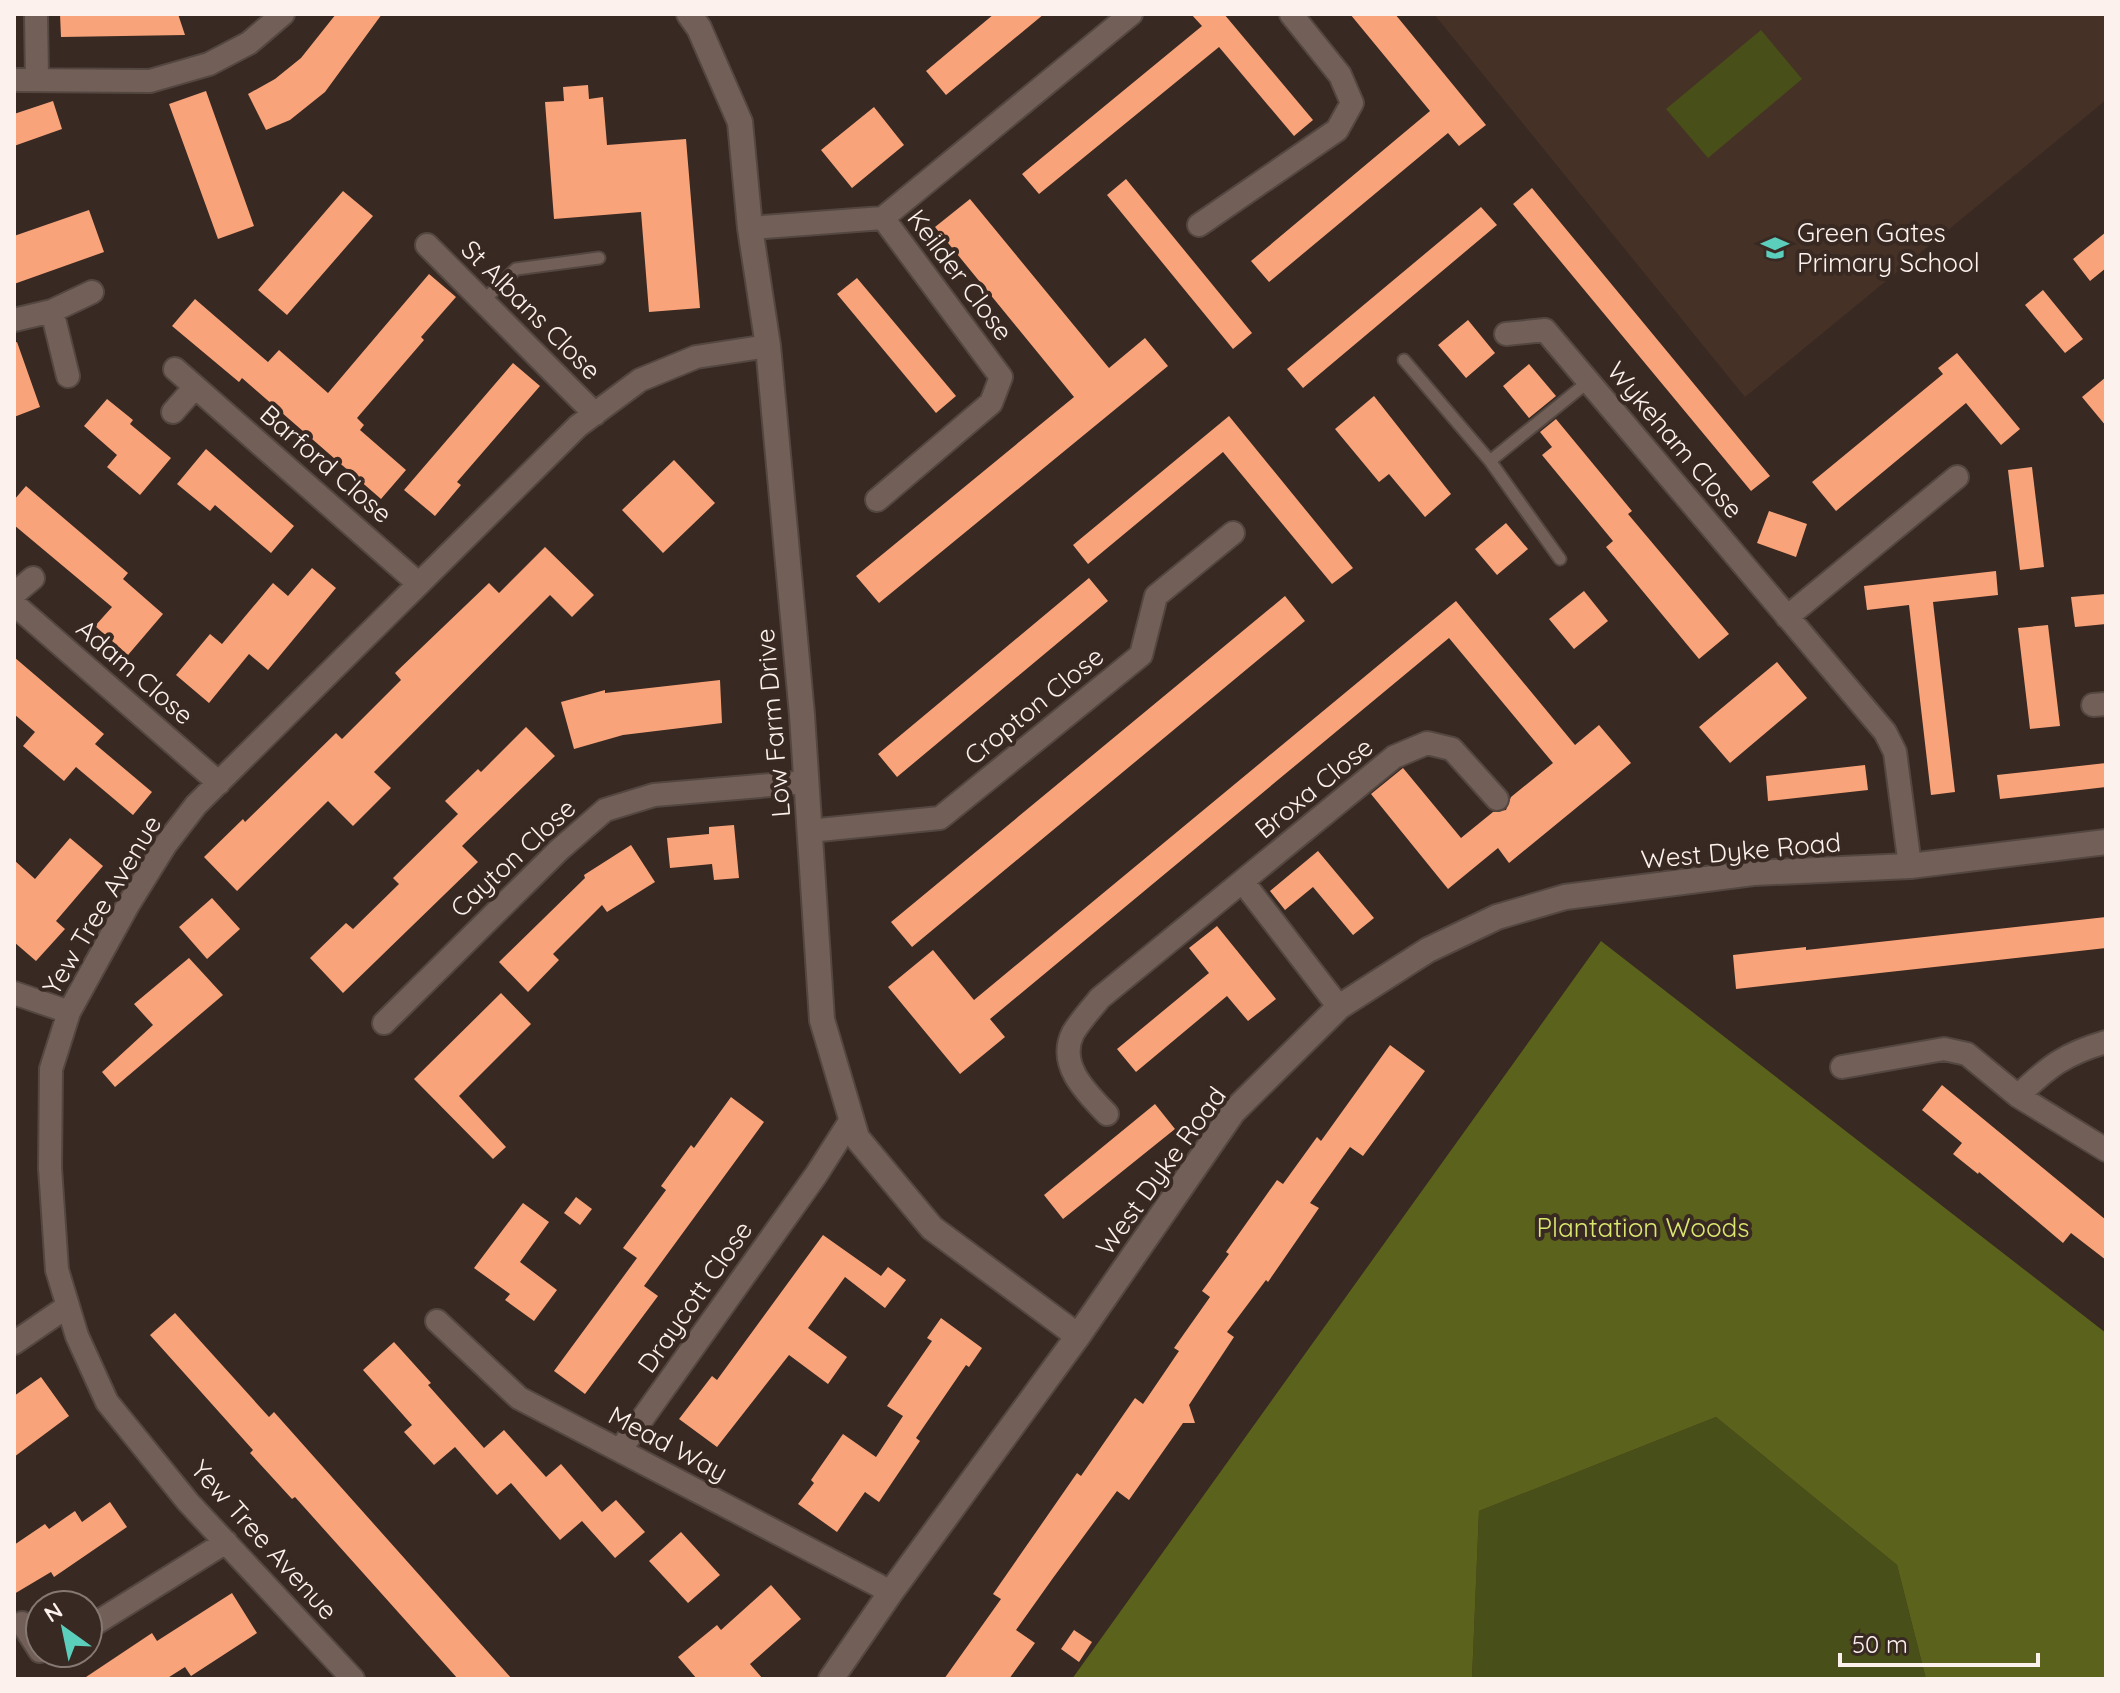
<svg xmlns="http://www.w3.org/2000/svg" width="2120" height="1693" font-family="Quicksand,sans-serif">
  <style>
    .built { fill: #463127 }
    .green { fill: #494f18 }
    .forest { fill: #5b621b }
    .building { fill: #f9a37a }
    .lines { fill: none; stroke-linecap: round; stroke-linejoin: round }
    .lane-casing { stroke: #544741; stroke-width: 15 }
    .street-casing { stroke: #544741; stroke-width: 26 }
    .secondary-casing { stroke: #544741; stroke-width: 28 }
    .lane { stroke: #726058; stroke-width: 11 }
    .street { stroke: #726058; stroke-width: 22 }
    .secondary { stroke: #726058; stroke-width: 24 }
    .labels { text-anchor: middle; stroke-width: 8; stroke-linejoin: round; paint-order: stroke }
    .poi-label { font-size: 26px; fill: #fcf1ed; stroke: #382922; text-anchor: start }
    .street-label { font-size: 26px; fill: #fcf1ed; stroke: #382922 }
    .park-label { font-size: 26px; fill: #dbe870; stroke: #382922 }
  </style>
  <rect width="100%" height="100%" fill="#382922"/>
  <!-- built -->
  <path class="built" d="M1434,14H2106V100L1745,397Z"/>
  <!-- green -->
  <path class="green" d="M1761,30L1802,79L1708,158L1666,109Z
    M1716,1417L1897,1565L1926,1679H1472L1479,1511Z"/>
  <!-- forest -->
  <path class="forest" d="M1601,941L2106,1333V1679H1926L1897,1565L1716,1417L1479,1511L1472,1679H1072Z"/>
  <!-- building -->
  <path class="building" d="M60,14H178L185,35L61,37Z
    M336,14H382L325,92L290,120L266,130L248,94L275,79L301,58Z
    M994,14H1044L946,95L926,71Z
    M1191,14H1224L1313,120L1294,136L1219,47L1039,194L1022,174L1202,26Z
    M1350,14H1395L1486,125L1459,146L1448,133L1269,282L1251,261L1430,111Z
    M588,85L589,99L603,97L607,145L686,139L700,308L649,312L641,212L554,219L545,102L564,101L563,87Z
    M206,91L254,226L218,239L169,104Z
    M53,101L62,129L14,146V114Z
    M874,107L904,145L852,188L821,150Z
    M1126,179L1252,333L1233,349L1107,195Z
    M1532,188L1770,476L1751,491L1513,204Z
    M343,191L373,216L287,315L258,290Z
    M970,199L1109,368L1145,338L1168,366L879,603L856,576L1074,397L935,227Z
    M1481,207L1497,225L1303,388L1287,369Z
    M89,210L104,252L14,284V236Z
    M2106,232V268L2090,281L2073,259Z
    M429,274L456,297L421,337L424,340L357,418L364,425L360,430L406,470L381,499L242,378L239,382L172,326L195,299L268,362L279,350L328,393Z
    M857,278L956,396L936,413L837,294Z
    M2043,290L2083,339L2065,353L2025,305Z
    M1468,320L1495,353L1466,378L1438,345Z
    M17,342L40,407L14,417V343Z
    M1957,353L2020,429L2001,445L1966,403L1836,511L1812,482L1943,374L1938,368Z
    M513,363L540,386L457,482L461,485L435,516L404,490Z
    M1529,364L1556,396L1529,418L1503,386Z
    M2106,377V426L2082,397Z
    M1374,396L1451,494L1425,517L1389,474L1379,482L1335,429Z
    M107,399L133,420L130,424L171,458L140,495L107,467L117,455L84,426Z
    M1229,416L1353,568L1332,584L1223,452L1088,564L1073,545Z
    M1556,419L1632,511L1628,514L1729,634L1699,659L1606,547L1613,541L1542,455L1552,447L1540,432Z
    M206,449L294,526L271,553L215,505L210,511L177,484Z
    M674,460L715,503L663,553L622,510Z
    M2032,467L2044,567L2020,570L2008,470Z
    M26,486L128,573L123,579L163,614L128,655L95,626L112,607L14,525V500Z
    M1769,511L1807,524L1796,557L1757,543Z
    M1506,523L1528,549L1497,575L1475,549Z
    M545,547L594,595L572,617L550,595L374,772L391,788L353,826L328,801L237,891L204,857L243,819L245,822L336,733L342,739L401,680L395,673L489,583L499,593Z
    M312,568L336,588L268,670L249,654L209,703L176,675L210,634L222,644L273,583L288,596Z
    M1996,571L1998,595L1933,602L1955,792L1931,795L1909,605L1867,610L1864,586Z
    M1089,578L1108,601L897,777L878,754Z
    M1584,591L1608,621L1574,649L1549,619Z
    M2106,594V624L2075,627L2071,597Z
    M1285,596L1305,621L912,947L891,922Z
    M1456,601L1575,745L1599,725L1631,763L1509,863L1498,848L1448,889L1371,794L1403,768L1461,838L1493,812L1506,810L1511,797L1553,763L1449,638L990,1019L1005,1037L960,1074L888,987L933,950L974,1000Z
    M2048,625L2060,726L2030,729L2018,628Z
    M14,657L104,734L95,744L152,792L133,815L76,767L64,781L23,746L35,732L14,714Z
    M1777,662L1807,698L1730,763L1699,727Z
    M720,680L722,723L623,735L574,749L561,702L605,690V693Z
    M526,727L555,756L462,846L478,862L343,993L310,958L346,923L353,929L399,884L393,878L458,814L445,801L478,769L481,772Z
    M2106,763V787L2000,799L1997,775Z
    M1865,765L1868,790L1768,801L1766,776Z
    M734,825L739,878L714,880L712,864L670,868L667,838L709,834V827Z
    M70,838L103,866L56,921L65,929L36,961L14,942V860L35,879Z
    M631,845L655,882L607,912L602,905L553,954L559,960L528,992L499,962L585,878L584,875Z
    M1318,851L1374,918L1353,935L1313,887L1285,910L1270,891Z
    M212,898L240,929L207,959L179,927Z
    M2106,917V948L1736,989L1733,955L1806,947V950Z
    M1217,926L1276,999L1248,1021L1227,996L1136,1072L1117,1049L1209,973L1189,948Z
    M189,958L223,995L115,1087L102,1072L153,1025L134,1004Z
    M501,993L531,1024L459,1096L506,1147L493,1159L414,1079Z
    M1390,1045L1425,1071L1363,1156L1350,1147L1310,1203L1319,1208L1268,1282L1266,1280L1227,1332L1234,1337L1189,1405L1195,1423H1183L1129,1500L1117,1491L1053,1578L1016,1630L1035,1643L1009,1679H944L1001,1599L993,1594L1077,1473L1081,1476L1135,1398L1143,1404L1179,1351L1174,1348L1210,1297L1202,1291L1229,1254L1226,1252L1277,1180L1283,1184L1317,1137L1321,1141Z
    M1942,1085L2106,1220V1260L2071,1233L2063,1243L1979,1172L1978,1174L1953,1154L1962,1143L1922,1110Z
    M731,1097L764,1122L644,1286L658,1296L585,1394L554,1371L637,1258L623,1248L666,1190L661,1186L691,1145L694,1148Z
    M1155,1104L1175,1129L1063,1219L1044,1195Z
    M576,1197L592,1209L580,1225L564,1213Z
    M523,1203L549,1222L520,1262L557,1290L534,1321L505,1300L510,1294L474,1268Z
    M823,1235L881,1276L888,1267L906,1280L885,1308L845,1277L808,1328L847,1357L828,1384L789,1355L717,1447L679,1419L712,1376L717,1380Z
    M175,1313L269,1417L274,1412L512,1679H458L295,1497L292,1499L250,1453L253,1450L150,1335Z
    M941,1318L982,1348L969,1367L966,1365L916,1438L920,1441L879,1502L865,1492L837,1532L798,1504L814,1483L811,1480L843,1434L876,1457L903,1416L887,1406L932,1341L927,1338Z
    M394,1342L431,1383L428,1385L484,1448L504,1430L546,1477L561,1464L602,1512L616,1500L645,1532L615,1558L582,1521L560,1540L511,1483L497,1495L455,1447L434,1465L404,1432L412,1425L363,1370Z
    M41,1377L69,1416L14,1457V1396Z
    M110,1502L127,1527L54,1577L51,1572L14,1594V1545L45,1524L49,1529L75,1511L82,1522Z
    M681,1532L720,1575L688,1603L649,1561Z
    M771,1585L801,1619L750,1664L763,1679H697L678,1657L717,1625L721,1630Z
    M232,1593L257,1633L191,1676L185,1667L166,1679H83L152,1633L157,1641Z
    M1074,1630L1092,1642L1079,1662L1061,1649Z"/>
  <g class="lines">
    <!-- lane casing -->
    <g class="lane-casing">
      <path id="lane" d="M483,301L516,269L599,258
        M1404,360L1490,461
        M1560,559L1490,461L1589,381"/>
    </g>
    <!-- street casing -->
    <g class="street-casing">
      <path id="street" d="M36,14L37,80
        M14,80L150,81L209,64L249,43L283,14
        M1199,225L1337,130L1352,103L1340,75L1291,14
        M750,228L883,218L1131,14
        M427,245L595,414
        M52,311L68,376
        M14,320L52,311L92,292
        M1506,334L1545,330L1885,732L1895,752L1910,866
        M175,369L419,584
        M173,412L195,387
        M877,500L991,403L1001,377L883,218
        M14,594L33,578
        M14,604L219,783
        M1787,617L1957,477
        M2093,705L2106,704
        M809,831L940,818L1141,655L1156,596L1233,533
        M1243,882L1339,1007
        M14,993L69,1012
        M384,1023L559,850L605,810L654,795L806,782
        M1842,1067L1944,1049L1967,1054L2018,1096L2106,1150
        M2018,1096C2048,1067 2064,1054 2106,1042
        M1107,1114C1087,1093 1057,1065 1073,1033C1080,1021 1091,1009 1100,998L1394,757L1427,743L1452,749L1497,799
        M437,1321L519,1398L891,1592
        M14,1343L68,1306
        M620,1450L816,1175L851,1120
        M22,1623L40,1651
        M88,1628L226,1542
        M353,1679L188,1502L107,1402L77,1336L57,1270L50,1168L51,1069L69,1012L128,905L166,844L196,805L578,426L640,380L696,357L768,346"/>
    </g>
    <!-- secondary casing -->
    <g class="secondary-casing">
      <path id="secondary" d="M689,14L699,28L740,122L750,228L768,346L802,715L822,1020L857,1138L932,1228L1078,1336
        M831,1679L891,1592L1078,1336L1233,1112L1339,1007L1428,950L1497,917L1565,897L1753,873L1910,866L2106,842"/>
    </g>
    <!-- lane -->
    <use href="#lane" class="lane"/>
    <!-- street -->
    <use href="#street" class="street"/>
    <!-- secondary -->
    <use href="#secondary" class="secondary"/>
  </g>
  <!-- icons -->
  <defs>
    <g id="school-bare" transform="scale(2.16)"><path d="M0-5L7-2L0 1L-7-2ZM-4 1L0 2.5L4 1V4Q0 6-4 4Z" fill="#5bcebc" stroke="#382922" stroke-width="2.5" paint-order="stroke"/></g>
  </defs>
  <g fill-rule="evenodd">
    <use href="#school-bare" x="1775" y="248"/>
  </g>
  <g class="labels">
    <!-- poi labels -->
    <g class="poi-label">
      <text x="1797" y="242">Green Gates<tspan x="1797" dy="30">Primary School</tspan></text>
    </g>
    <!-- street labels -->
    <g class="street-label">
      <text transform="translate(960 275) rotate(53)" y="9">Keilder Close</text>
      <text transform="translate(531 310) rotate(45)" y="9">St Albans Close</text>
      <text transform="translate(1675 440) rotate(50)" y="9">Wykeham Close</text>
      <text transform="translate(326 464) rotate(41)" y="9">Barford Close</text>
      <text transform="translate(135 672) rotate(41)" y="9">Adam Close</text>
      <text transform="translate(1034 706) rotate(-39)" y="9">Cropton Close</text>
      <text transform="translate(773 723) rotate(-95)" y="9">Low Farm Drive</text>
      <text transform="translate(1314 788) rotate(-39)" y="9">Broxa Close</text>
      <text transform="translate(1741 851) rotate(-5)" y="9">West Dyke Road</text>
      <text transform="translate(513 858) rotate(-43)" y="9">Cayton Close</text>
      <text transform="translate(102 905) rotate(-59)" y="9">Yew Tree Avenue</text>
      <text transform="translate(1161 1171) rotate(-54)" y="9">West Dyke Road</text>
      <text transform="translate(695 1297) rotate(-55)" y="9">Draycott Close</text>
      <text transform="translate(668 1444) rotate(28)" y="9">Mead Way</text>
      <text transform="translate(264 1540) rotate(48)" y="9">Yew Tree Avenue</text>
    </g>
    <!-- park labels -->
    <g class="park-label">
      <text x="1643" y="1237">Plantation Woods</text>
    </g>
  </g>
  <!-- border -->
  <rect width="2120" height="1693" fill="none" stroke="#fcf1ed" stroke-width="32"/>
  <!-- north arrow -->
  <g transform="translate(64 1629) rotate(327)"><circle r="38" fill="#382922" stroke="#867973" stroke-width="2"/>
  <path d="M0-6L14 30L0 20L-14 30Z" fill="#5bcebc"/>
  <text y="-12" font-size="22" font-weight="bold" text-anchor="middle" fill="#fcf1ed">N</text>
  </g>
  <!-- scale -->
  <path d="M1840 1653v12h198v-12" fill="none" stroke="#fcf1ed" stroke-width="4"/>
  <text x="1852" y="1653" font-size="24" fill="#fcf1ed" stroke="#382922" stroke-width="6" paint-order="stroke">50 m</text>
</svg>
